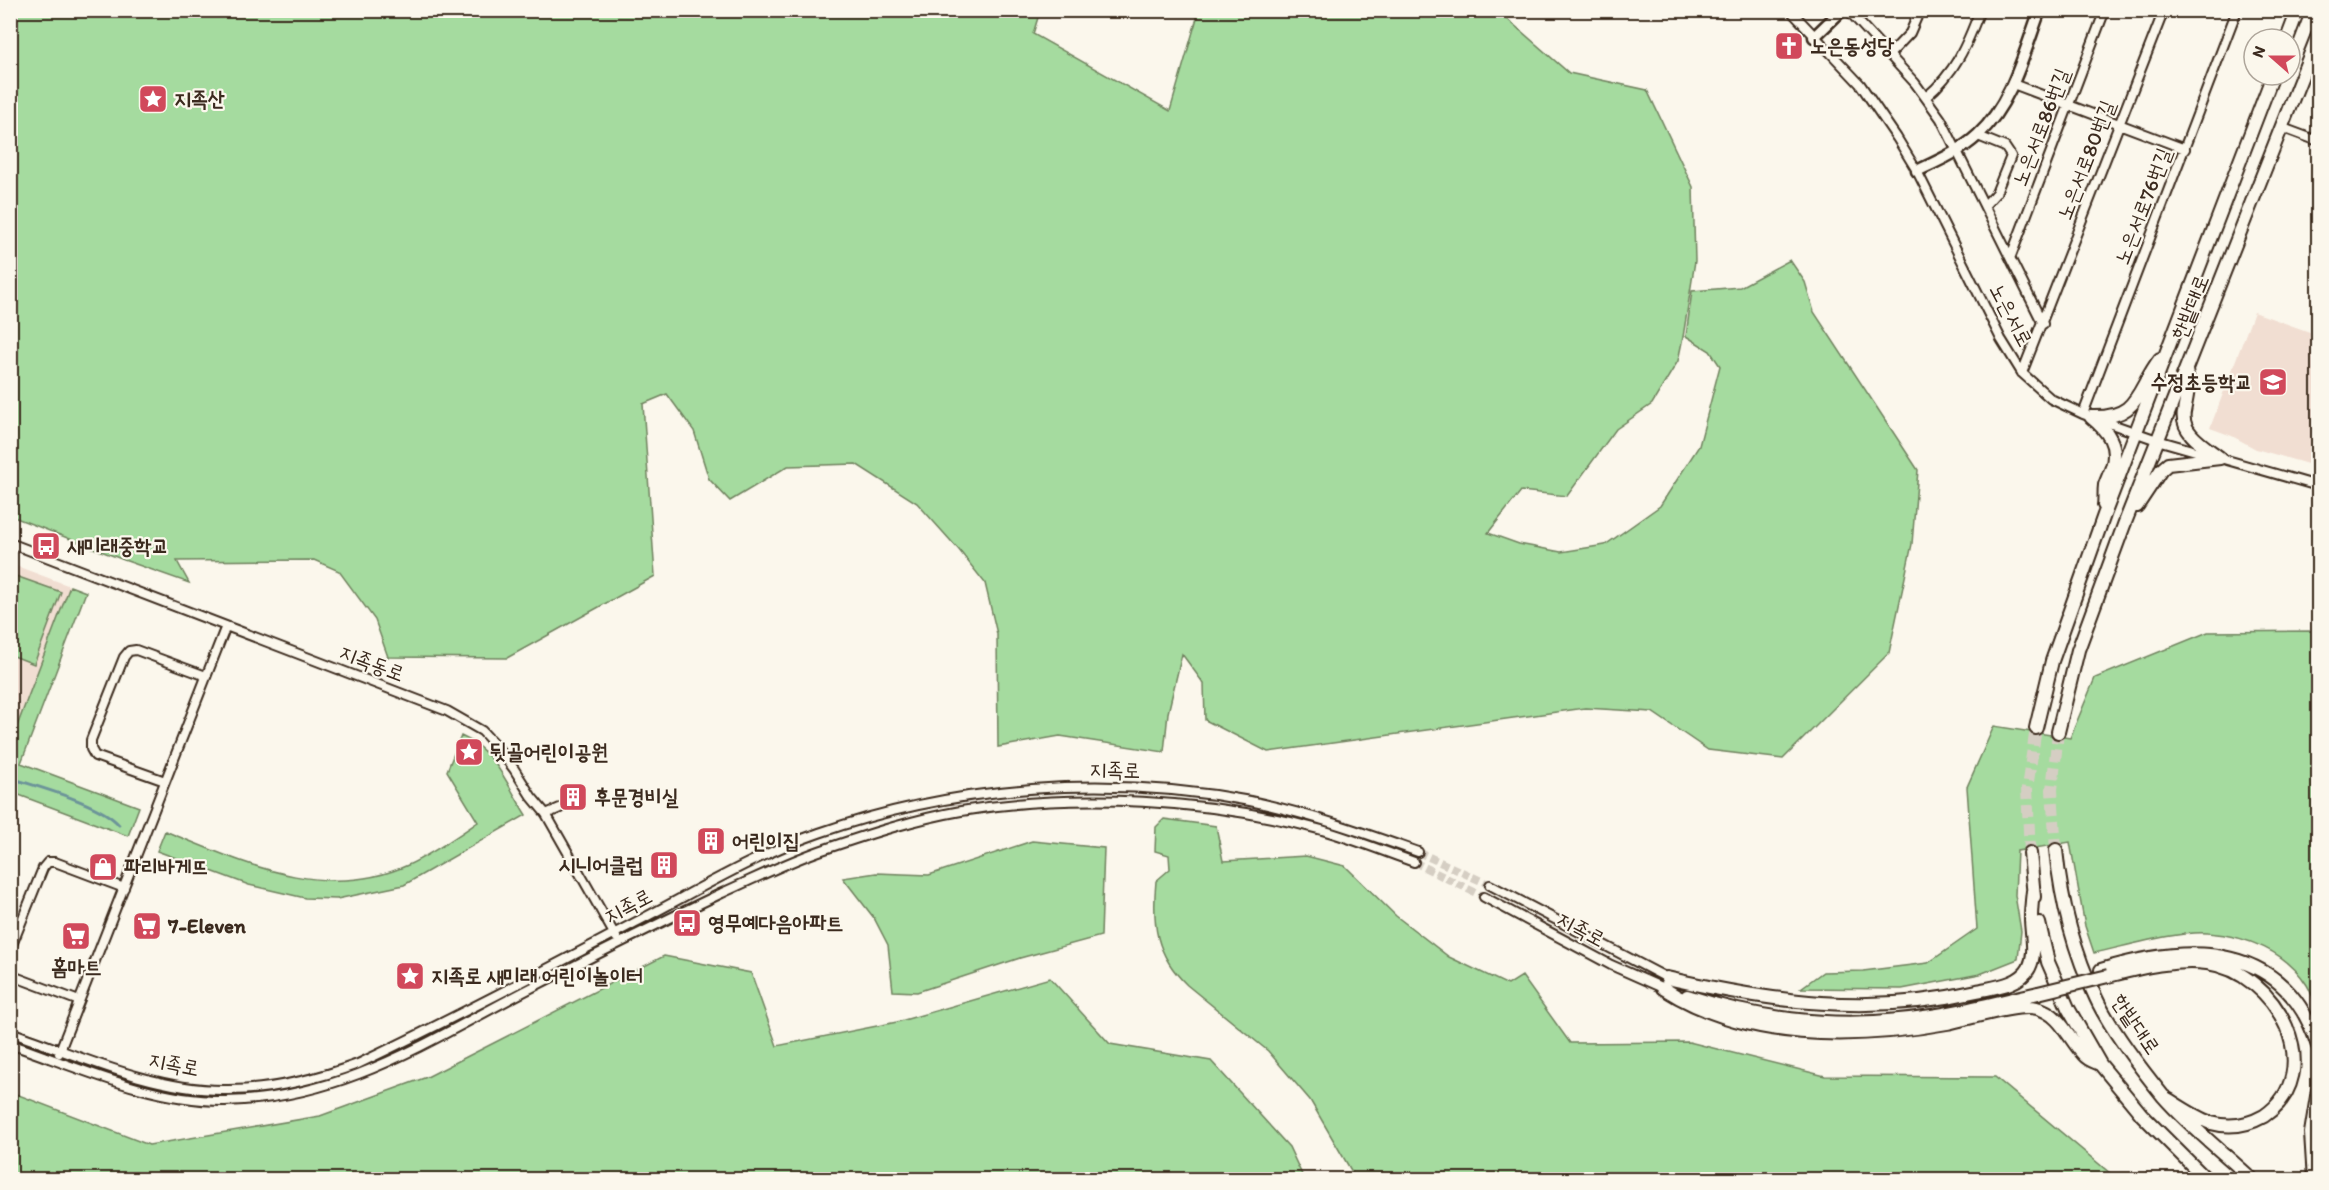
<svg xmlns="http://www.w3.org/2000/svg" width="2329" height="1190" font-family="Itim,'Poor Story',sans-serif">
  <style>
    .built { fill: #f1ded2 }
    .green { fill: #a5db9f; stroke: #70825e; stroke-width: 1.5 }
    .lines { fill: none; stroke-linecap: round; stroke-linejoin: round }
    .stream { stroke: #6c9499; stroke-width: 3 }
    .street-tunnel { stroke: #d5cec3; stroke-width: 8; stroke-dasharray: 8 4; stroke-linecap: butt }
    .primary-tunnel { stroke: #d5cec3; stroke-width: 12; stroke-dasharray: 12 6; stroke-linecap: butt }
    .street-casing { stroke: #3b2a1e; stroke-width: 12 }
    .secondary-casing { stroke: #3b2a1e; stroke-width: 15 }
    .primary-casing { stroke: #3b2a1e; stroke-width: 16 }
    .street { stroke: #fbf7ec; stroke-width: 8 }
    .secondary { stroke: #fbf7ec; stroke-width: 10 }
    .primary { stroke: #fbf7ec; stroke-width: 12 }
    .primary-bridge-casing { stroke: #3b2a1e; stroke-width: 16; stroke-linecap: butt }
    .primary-bridge { stroke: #fbf7ec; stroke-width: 12 }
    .labels { text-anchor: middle; stroke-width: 4.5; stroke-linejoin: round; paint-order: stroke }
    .poi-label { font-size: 21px; font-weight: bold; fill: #3b2a1e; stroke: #fbf7ec; text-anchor: start }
    .street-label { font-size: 21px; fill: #3b2a1e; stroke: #fbf7ec }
  </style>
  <rect width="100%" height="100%" fill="#fbf7ec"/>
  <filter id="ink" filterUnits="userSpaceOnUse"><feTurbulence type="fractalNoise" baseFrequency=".0167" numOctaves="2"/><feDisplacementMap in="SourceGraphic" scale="12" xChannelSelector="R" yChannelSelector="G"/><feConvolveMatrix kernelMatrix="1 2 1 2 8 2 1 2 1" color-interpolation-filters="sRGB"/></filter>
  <g filter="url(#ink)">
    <!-- built -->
    <path class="built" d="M2254,312L2318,335V467L2256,449L2232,436L2210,428Z
      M11,564L70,586L11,742Z"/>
    <!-- green -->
    <path class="green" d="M10,11H1040L1033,34L1170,111L1199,11H1498L1569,73L1647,90L1693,187L1695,261L1683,337L1678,361L1652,404L1616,429L1567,496L1521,491L1488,533L1519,544L1561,552L1605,545L1660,506L1699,446L1720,366L1710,351L1686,336L1692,291L1740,287L1790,260L1805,282L1814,312L1918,470L1912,544L1889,653L1783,759L1708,750L1652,712L1585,708L1268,752L1205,720L1204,684L1182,654L1168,713L1164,752L1060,736L998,747L997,634L985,583L959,550L917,503L856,464L788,466L730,501L709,479L694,431L667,394L643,404L655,576L507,658L388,657L375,620L339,571L314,560L177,561L189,583L124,560L11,516Z
      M10,574L61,592L34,664L11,655Z
      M70,586L86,592L21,763L139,807L128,836L11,792V742Z
      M2318,631V1011C2315,1002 2312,993 2307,985C2286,951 2246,936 2208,933C2181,930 2123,947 2094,953L2085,926L2070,842L2017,851L2015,895L2021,931L2018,959L1980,974L1902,989L1801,988L1823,972L1863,971L1928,963L1977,929L1967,787L1994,726L2070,738L2095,678L2208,632Z
      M461,736C496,751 507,785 526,815L404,885L337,899L305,898L249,885L157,851L165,831C242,862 325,903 408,865C432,854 456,837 478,822L447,771Z
      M1164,819L1216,826L1223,861L1306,856L1345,866L1396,916L1449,957L1508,985L1522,976L1570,1043L1689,1042L1825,1076L1995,1077L2117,1179H1356L1310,1100L1268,1051L1187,985C1155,954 1152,924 1156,881L1170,869L1169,855L1155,851L1156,827Z
      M1032,841L1104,848L1101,936L1020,958L917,992L893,991L888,945L874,918L843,878L876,873L929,875Z
      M664,956L751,973L777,1046L897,1022L1050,978L1110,1044L1211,1061L1289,1147L1304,1179H11V1092L149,1145L320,1116L427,1077Z"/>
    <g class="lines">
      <!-- stream -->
      <path class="stream" d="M10,775L14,779C41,788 102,804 119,825"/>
      <!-- street-tunnel -->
      <path class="street-tunnel" d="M1418,852L1490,885
        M1414,862L1484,897"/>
      <!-- primary-tunnel -->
      <path class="primary-tunnel" d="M2056,850L2052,790L2058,732
        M2030,853L2027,788L2036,728"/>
      <!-- street casing -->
      <g class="street-casing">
        <path id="street" d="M1790,10L1860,84L1897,138L1917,171L2001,339L2022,373L2051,399L2083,414L2157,440L2318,486
          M1848,10L1915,83L1941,119L2043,324
          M1890,54L1910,33L1920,10
          M2013,84L2185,149
          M1926,97C1955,73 1967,45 1980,10
          M2283,128L2318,141
          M1978,136L2005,147L2011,156L1996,193L1985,205
          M2011,256L2105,10
          M2022,373L2164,10
          M2083,414L2237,10
          M10,543L447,711L482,731L496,746L514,769L531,796L546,814L616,937
          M165,781L95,756L91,749V740L124,657L129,651L136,650L206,676
          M546,814L560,808
          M1490,885L1667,978
          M1484,897L1611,965L1663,988
          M10,950L43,868L48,862H55L124,888
          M10,975L79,1001
          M10,1032C77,1055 152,1090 223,1090C270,1091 314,1080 358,1064C452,1019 544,971 636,922C696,891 755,855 819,833C955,785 1108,774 1250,801C1307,813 1362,832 1418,852
          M10,1044C77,1067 153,1102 225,1101C343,1099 428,1041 529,989C593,956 657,924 722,893C756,878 789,861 825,849C869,834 915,819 961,811C1075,792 1211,799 1322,830C1353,839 1383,851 1414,862
          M59,1053L226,626"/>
      </g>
      <!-- secondary casing -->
      <g class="secondary-casing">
        <path id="secondary" d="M1814,37L1842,10
          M1917,171C1938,161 1961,151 1978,135C2012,103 2024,53 2040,10"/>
      </g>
      <!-- primary casing -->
      <g class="primary-casing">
        <path id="primary" d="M2287,39L2298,10
          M2186,370C2190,388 2187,394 2184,412C2180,433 2206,447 2220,458
          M2091,417C2140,419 2136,390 2160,359
          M2091,417C2107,430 2119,445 2112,467C2110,473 2107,479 2105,485C2104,492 2105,499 2104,505
          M2137,506L2161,470L2168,464L2220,458
          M2036,728L2052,661L2104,515L2273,75
          M2058,732L2078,650L2124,525L2318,35
          M2056,850C2061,900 2074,952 2096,998C2110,1028 2142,1070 2163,1096C2190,1127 2223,1152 2253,1180
          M2030,853L2034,897
          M2039,923L2048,962L2068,1008L2100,1064L2142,1115L2207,1180
          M2101,970C2189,943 2285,941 2318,1046
          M2108,976C2140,968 2174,959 2207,963C2277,972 2329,1072 2264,1116C2248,1125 2229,1128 2211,1123C2194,1117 2179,1106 2163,1096
          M1667,978C1772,1002 1870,1016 1977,991C1994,987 2020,985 2029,968C2037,952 2031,935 2031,918C2031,909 2032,900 2033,891
          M1663,988C1745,1041 1854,1040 1947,1023C1968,1019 2019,1003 2037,1008C2061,1014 2068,1038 2084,1055C2088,1060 2095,1062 2100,1064
          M1687,996C1754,1018 1828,1028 1899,1020C1946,1016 1992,1004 2038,993
          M2314,1180L2311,1133L2318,1090"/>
      </g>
      <!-- street -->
      <use href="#street" class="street"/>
      <!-- secondary -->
      <use href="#secondary" class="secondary"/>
      <!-- primary -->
      <use href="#primary" class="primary"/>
      <!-- primary-bridge casing -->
      <g class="primary-bridge-casing">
        <path id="primary-bridge" d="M2038,993L2108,976"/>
      </g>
      <!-- primary-bridge -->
      <use href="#primary-bridge" class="primary-bridge"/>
    </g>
  </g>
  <!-- icons -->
  <defs>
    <g id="church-square" transform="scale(1.5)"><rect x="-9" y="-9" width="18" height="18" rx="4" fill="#d1495b" stroke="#fbf7ec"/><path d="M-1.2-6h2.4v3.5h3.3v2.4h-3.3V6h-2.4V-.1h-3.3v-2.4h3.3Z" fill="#fff"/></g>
    <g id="sight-square" transform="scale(1.5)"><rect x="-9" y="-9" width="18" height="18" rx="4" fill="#d1495b" stroke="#fbf7ec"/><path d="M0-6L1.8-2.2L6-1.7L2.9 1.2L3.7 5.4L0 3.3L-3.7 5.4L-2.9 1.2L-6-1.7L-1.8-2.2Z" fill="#fff"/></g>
    <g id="school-square" transform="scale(1.5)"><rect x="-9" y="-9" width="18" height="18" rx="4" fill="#d1495b" stroke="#fbf7ec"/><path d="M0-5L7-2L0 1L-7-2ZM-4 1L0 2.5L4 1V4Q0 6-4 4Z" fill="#fff"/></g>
    <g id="bus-square" transform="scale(1.5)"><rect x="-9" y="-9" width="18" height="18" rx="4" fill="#d1495b" stroke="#fbf7ec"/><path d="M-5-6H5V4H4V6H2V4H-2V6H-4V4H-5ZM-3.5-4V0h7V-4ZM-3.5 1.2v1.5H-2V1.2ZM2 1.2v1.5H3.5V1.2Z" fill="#fff"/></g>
    <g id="building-square" transform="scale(1.5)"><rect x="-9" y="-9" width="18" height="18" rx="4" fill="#d1495b" stroke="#fbf7ec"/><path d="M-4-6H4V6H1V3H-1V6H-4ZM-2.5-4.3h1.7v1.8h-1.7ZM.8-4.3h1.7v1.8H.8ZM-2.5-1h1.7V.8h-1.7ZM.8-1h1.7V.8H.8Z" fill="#fff"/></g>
    <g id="shop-square" transform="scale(1.5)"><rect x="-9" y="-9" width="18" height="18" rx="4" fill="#d1495b" stroke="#fbf7ec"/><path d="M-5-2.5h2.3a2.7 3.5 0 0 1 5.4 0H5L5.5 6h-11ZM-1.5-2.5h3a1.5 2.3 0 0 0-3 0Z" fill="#fff"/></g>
    <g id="supermarket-square" transform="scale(1.5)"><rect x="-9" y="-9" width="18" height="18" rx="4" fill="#d1495b" stroke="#fbf7ec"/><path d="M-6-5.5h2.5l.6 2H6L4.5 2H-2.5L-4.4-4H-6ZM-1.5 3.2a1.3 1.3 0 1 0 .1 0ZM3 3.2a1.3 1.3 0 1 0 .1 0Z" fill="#fff"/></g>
  </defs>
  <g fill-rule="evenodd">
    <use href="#church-square" x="1789" y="46"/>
    <use href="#sight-square" x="153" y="99"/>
    <use href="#school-square" x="2273" y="382"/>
    <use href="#bus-square" x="46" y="546"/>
    <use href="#sight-square" x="469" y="752"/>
    <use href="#building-square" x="573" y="797"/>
    <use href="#building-square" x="711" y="841"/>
    <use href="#building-square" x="664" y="865"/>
    <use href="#shop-square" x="103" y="867"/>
    <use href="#bus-square" x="687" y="923"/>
    <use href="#supermarket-square" x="147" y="926"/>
    <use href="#supermarket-square" x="76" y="936"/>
    <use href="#sight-square" x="410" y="976"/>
  </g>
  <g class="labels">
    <!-- poi labels -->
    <g class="poi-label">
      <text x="1810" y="53">노은동성당</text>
      <text x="174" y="106">지족산</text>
      <text x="2252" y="389" text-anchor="end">수정초등학교</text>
      <text x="67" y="553">새미래중학교</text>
      <text x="490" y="759">뒷골어린이공원</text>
      <text x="594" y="804">후문경비실</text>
      <text x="732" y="848">어린이집</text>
      <text x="643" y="872" text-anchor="end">시니어클럽</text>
      <text x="124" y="874">파리바게뜨</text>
      <text x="708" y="930">영무예다음아파트</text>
      <text x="168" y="933">7-Eleven</text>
      <text x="76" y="974" text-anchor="middle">홈마트</text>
      <text x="431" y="983">지족로 새미래 어린이놀이터</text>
    </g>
    <!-- street labels -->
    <g class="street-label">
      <text transform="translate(2041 127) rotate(-69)" y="7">노은서로86번길</text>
      <text transform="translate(2086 160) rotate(-69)" y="7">노은서로80번길</text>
      <text transform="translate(2143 206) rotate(-69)" y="7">노은서로76번길</text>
      <text transform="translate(2190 307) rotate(-68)" y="7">한밭대로</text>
      <text transform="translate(2011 315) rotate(62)" y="7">노은서로</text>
      <text transform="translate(372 663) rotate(21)" y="7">지족동로</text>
      <text transform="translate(1115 770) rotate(1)" y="7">지족로</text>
      <text transform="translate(628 906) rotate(-28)" y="7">지족로</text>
      <text transform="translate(1581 929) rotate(28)" y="7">지족로</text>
      <text transform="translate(2136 1024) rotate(56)" y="7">한밭대로</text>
      <text transform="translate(174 1064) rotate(11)" y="7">지족로</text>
    </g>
  </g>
  <!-- margin -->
  <rect width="2329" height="1190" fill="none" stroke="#fbf7ec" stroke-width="36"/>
  <rect x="18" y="18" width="2293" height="1154" fill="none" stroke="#3b2a1e" stroke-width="2" filter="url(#ink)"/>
  <!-- north arrow -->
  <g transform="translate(2272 57) rotate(291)"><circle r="28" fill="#fbf7ec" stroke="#aea59a" stroke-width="1.5"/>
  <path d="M0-4.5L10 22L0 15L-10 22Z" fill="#d1495b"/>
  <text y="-9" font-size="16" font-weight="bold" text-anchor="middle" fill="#3b2a1e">N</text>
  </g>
</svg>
